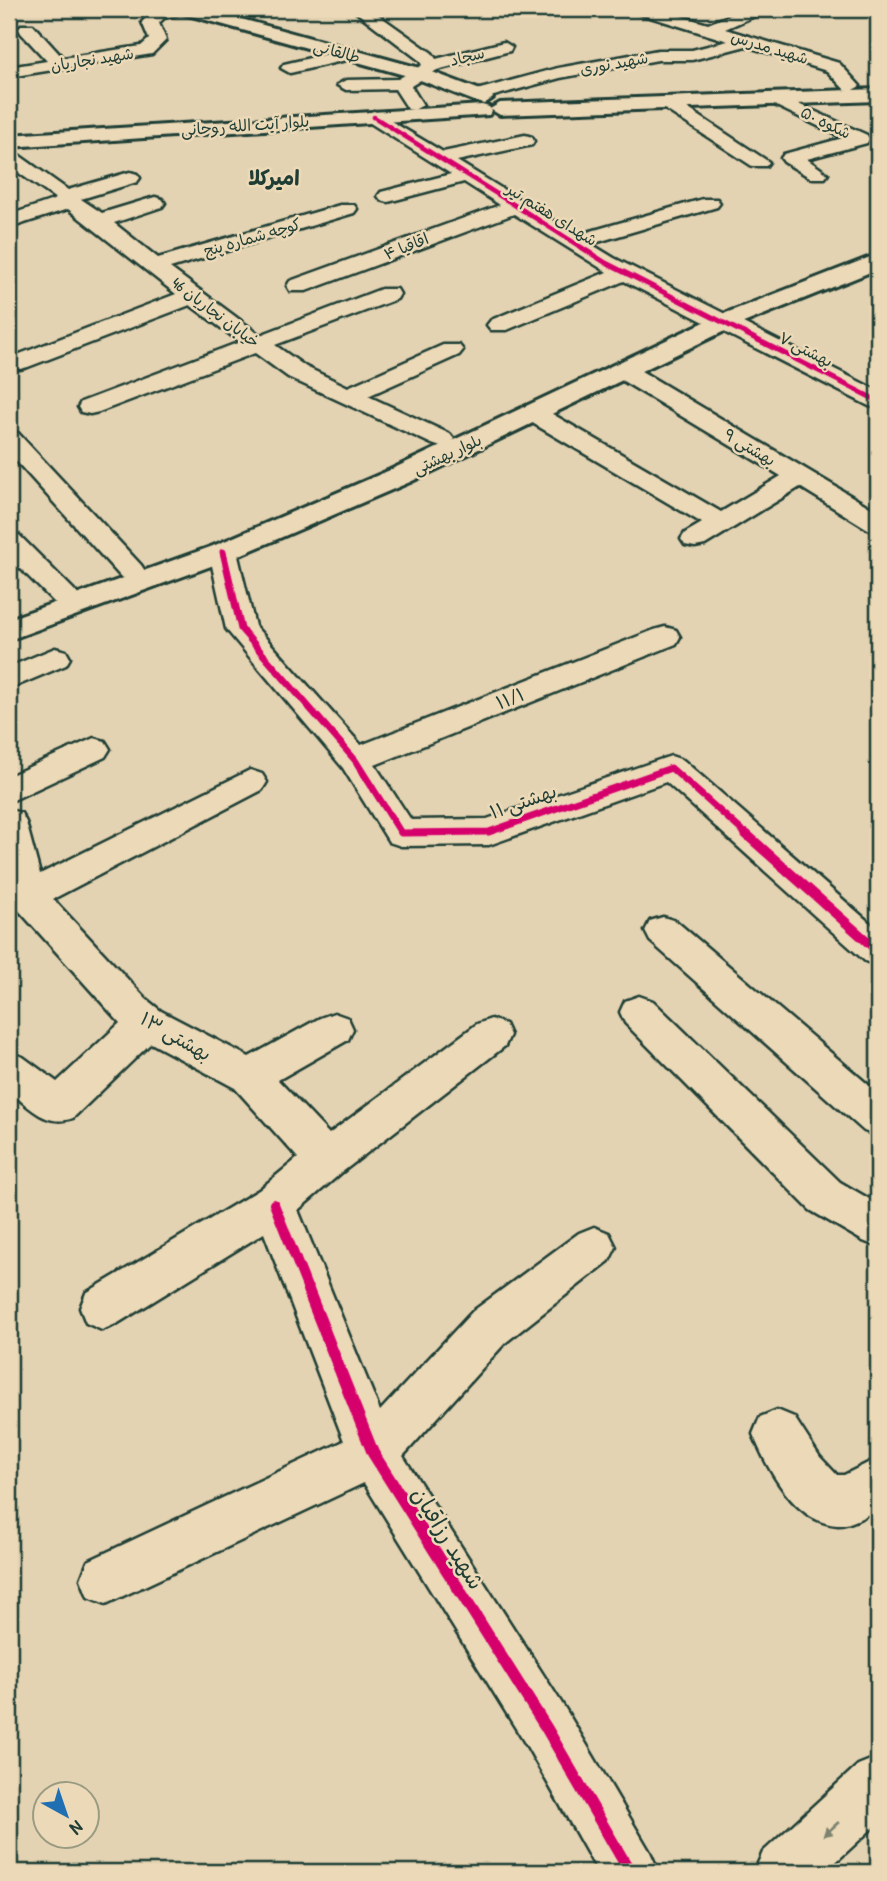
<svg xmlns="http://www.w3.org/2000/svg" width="887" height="1881" font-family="'Patrick Hand','Playpen Sans Arabic',sans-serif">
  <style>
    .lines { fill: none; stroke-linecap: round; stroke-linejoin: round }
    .minor-casing { stroke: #1f3d34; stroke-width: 5 }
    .secondary-casing { stroke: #1f3d34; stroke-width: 6 }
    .primary-casing { stroke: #1f3d34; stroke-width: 6 }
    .minor { fill: #ecd9b7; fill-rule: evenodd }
    .secondary { fill: #ecd9b7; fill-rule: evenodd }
    .primary { fill: #ecd9b7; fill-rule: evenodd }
    .cycleway-far4-casing { stroke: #ecd9b7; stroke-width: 6 }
    .cycleway-far3-casing { stroke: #ecd9b7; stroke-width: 8 }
    .cycleway-far2-casing { stroke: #ecd9b7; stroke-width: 10 }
    .cycleway-far1-casing { stroke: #ecd9b7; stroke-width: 14 }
    .cycleway-casing { stroke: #ecd9b7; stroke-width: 17 }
    .cycleway-far4 { stroke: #d6006c; stroke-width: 4.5 }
    .cycleway-far3 { stroke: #d6006c; stroke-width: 5 }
    .cycleway-far2 { stroke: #d6006c; stroke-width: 7 }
    .cycleway-far1 { stroke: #d6006c; stroke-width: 10 }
    .cycleway { stroke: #d6006c; stroke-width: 12 }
    .oneway { fill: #7b836f }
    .labels { text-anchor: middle; stroke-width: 5; stroke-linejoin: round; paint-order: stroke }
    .far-street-label { font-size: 16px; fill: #1f3d34; stroke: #ecd9b7 }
    .street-label { font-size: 19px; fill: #1f3d34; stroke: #ecd9b7 }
    .far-district-label { font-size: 21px; font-weight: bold; fill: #1f3d34; stroke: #ecd9b7 }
    .near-street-label { font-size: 23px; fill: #1f3d34; stroke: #ecd9b7 }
  </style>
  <rect width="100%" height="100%" fill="#e4d3b2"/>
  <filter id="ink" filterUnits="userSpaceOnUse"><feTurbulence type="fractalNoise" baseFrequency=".0143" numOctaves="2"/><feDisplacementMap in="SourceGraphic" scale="14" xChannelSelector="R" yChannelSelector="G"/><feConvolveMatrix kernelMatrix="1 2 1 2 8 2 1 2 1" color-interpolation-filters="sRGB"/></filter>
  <g filter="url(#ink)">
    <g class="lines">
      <!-- minor casing -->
      <g class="minor-casing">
        <path id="minor" d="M163,9H189L187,12L164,18L159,23L166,40L152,54L9,77V67L47,61L21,33L19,29L21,25H33L63,58L141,46L149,39L142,22L152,12Z
          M352,9H370L432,53L436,59L504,42L512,47L510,51L437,70L411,86L423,105L414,110L408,109L395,89L346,90L337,85L346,80L398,79L422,65L419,60Z
          M632,9H656L708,24L745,9H766L764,12L725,29L839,63L860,86L851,91L845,90L827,71L746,46L692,60H658L560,78L479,100L470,95L473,91L558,68L658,50H692L728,41L634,12Z
          M349,49L358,54L355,58L290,73L281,68L284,64Z
          M774,93L867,135L869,139L867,143L807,159L828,174L825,178H811L784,162L781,158L784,154L843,138L768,102L765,98Z
          M666,97L672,98L769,162L766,166H752L660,106L657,102L660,98Z
          M374,111L443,152L525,135L532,137L534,141L532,145L457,161L577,235L703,199H717L720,203L717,207L591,244L614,258L878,391V408L869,406L624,281L507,330H491L487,325L491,320L607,272L514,214L306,291H290L287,286L290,281L500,205L464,182L388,202L381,200L378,196L381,192L451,174L367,121L365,117L367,113Z
          M9,151L16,153L68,190L130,172L137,174L140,178L137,182L81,199L102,213L155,197L162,199L165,203L162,207L114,223L158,258L340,205H354L357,209L354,213L170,268L260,335L381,289H397L400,294L397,299L275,345L306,367L348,387L443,345H459L463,350L459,355L368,396L450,434L454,439L450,444L441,447L432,444L288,377L255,353L99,412L90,414L81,412L78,407L81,402L240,342L190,305L28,367L20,369L12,367L9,361L12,357L176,294L68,209L9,228V215L56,199L9,166Z
          M622,363L631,365L878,512V531L868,529L800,487L705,545L695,547L685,545L681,539L685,533L702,523L524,418L520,413L524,408L533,405L542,408L721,512L781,476L613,375L610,370L613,365Z
          M9,430L18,433L141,565L145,571L141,577L131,580L121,577L9,453Z
          M9,533L19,535L74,590L79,596L74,602L64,605L54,602L9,557Z
          M223,544L233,546L237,552L255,626L361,745L654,630L665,627L676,630L680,637L676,644L375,765L411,820L487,819L659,760L671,756L683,760L878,930V966L865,961L666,782L489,845L401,846L389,842L343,768L226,629L209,552L213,546Z
          M55,648L66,651L70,658L66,665L9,689V667Z
          M94,738L105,741L110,749L105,757L9,802V776Z
          M250,770L262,774L267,782L262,790L53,899L146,999L161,1011L249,1057L320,1018L334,1013L348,1018L353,1029L348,1040L278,1080L329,1134L477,1024L491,1019L505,1024L510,1035L505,1046L341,1173L298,1210L380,1411L473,1311L579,1233L594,1227L609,1233L616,1247L609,1261L505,1343L403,1456L566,1710L650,1852L659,1872H598L528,1748L364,1483L106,1604L88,1597L81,1579L88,1561L344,1441L264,1233L118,1323L102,1330L86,1323L80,1308L86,1293L259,1190L298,1158L235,1088L151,1043L73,1118C46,1128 30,1107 9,1091V1052L23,1057L57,1082L120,1023L15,906L10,896L9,810L21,813L26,822L40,874Z
          M663,917L676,921L878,1093V1136L864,1131L650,941L645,931L650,921Z
          M639,996L653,1001L840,1182L878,1204V1247L863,1241L810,1210L625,1023L620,1012L625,1001Z
          M777,1410L794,1417L820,1457L837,1475H844L878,1458V1509C867,1515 851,1525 838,1525C795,1523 767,1468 753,1434L760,1417Z
          M878,1757V1823L825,1872H754L763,1852L858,1765Z"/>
      </g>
      <!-- secondary casing -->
      <g class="secondary-casing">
        <path id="secondary" d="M179,9H205L427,70L491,94L493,98L484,104L477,102L415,78L181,13Z
          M878,254V269L731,328L410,482L233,558L9,640V619L213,546L390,470L713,318Z"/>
      </g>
      <!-- primary casing -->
      <g class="primary-casing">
        <path id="primary" d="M878,89V101L500,115L490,109L500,103Z
          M482,105L489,107L492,111L489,115L9,147V135Z"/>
      </g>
      <!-- minor -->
      <use href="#minor" class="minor"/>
      <!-- secondary -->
      <use href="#secondary" class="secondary"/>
      <!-- primary -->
      <use href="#primary" class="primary"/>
      <!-- cycleway-far4 casing -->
      <g class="cycleway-far4-casing">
        <path id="cycleway-far4" d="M374,117L524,211"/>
      </g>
      <!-- cycleway-far3 casing -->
      <g class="cycleway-far3-casing">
        <path id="cycleway-far3" d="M521,209L606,263L878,401"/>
      </g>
      <!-- cycleway-far2 casing -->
      <g class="cycleway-far2-casing">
        <path id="cycleway-far2" d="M223,552L241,629L355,760L401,833L489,832L671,768L748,836"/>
      </g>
      <!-- cycleway-far1 casing -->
      <g class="cycleway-far1-casing">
        <path id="cycleway-far1" d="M746,834L878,951
          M274,1204L309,1292"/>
      </g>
      <!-- cycleway casing -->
      <g class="cycleway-casing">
        <path id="cycleway" d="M308,1290L373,1453L547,1729L630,1872"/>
      </g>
      <!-- cycleway-far4 -->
      <use href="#cycleway-far4" class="cycleway-far4"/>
      <!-- cycleway-far3 -->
      <use href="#cycleway-far3" class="cycleway-far3"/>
      <!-- cycleway-far2 -->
      <use href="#cycleway-far2" class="cycleway-far2"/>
      <!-- cycleway-far1 -->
      <use href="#cycleway-far1" class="cycleway-far1"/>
      <!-- cycleway -->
      <use href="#cycleway" class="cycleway"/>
    </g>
    <!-- one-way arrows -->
    <defs><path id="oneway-solid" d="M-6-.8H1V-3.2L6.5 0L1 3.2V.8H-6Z" transform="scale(1.75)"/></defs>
    <use class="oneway" href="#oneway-solid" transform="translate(831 1829) rotate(138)"/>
  </g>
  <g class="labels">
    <!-- far-street labels -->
    <g class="far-street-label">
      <text transform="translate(770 47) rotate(17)" y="6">شهید مدرس</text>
      <text transform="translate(337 51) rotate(16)" y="6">طالقانی</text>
      <text transform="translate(467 56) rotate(-14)" y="6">سجاد</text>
      <text transform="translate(92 59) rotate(-9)" y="6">شهید نجاریان</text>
      <text transform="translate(614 63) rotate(-10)" y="6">شهید نوری</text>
      <text transform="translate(826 122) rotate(26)" y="6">شکوه ۵۰</text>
      <text transform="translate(245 125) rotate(-4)" y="6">بلوار آیت الله روحانی</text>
      <text transform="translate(552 214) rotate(32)" y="6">شهدای هفتم تیر</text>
      <text transform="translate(252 237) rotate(-16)" y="6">کوچه شماره پنج</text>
      <text transform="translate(406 246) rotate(-22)" y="6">اقاقیا ۴</text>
      <text transform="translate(216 312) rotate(37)" y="6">خیابان نجاریان 46</text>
      <text transform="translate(806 349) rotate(27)" y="6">بهشتی ۷</text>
      <text transform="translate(750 447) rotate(31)" y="6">بهشتی ۹</text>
      <text transform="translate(447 454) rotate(-25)" y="6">بلوار بهشتی</text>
    </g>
    <!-- street labels -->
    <g class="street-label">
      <text transform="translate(510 698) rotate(-22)" y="7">۱۱/۱</text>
      <text transform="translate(523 801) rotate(-19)" y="7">بهشتی ۱۱</text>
      <text transform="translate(176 1036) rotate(30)" y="7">بهشتی ۱۳</text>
    </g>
    <!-- far-district labels -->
    <g class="far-district-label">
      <text x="274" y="185">امیرکلا</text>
    </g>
    <!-- near-street labels -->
    <g class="near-street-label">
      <text transform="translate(448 1538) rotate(58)" y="8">شهید رزاقیان</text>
    </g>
  </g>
  <!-- margin -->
  <rect width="887" height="1881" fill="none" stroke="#ecd9b7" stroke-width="35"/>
  <rect x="18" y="18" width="852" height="1846" fill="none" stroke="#1f3d34" stroke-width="2.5" filter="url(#ink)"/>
  <!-- north arrow -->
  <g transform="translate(66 1815) rotate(140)"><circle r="33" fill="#ecd9b7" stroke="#9a9b83" stroke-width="2"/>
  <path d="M0-5L12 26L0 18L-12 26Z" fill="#1f6fb2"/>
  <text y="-10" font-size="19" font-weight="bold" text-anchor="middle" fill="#1f3d34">N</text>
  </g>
</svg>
